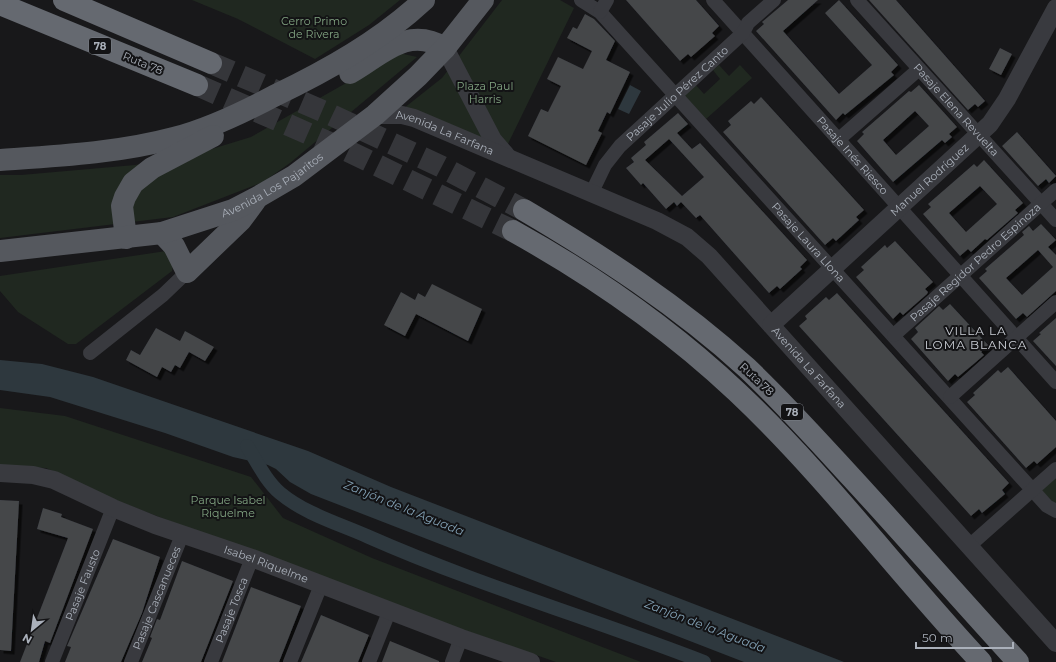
<svg xmlns="http://www.w3.org/2000/svg" width="1056" height="662" font-family="Montserrat,sans-serif">
  <style>
    .green { fill: #202820 }
    .water { fill: #2e383e }
    .lines { fill: none; stroke-linecap: round; stroke-linejoin: round }
    .canal { stroke: #2e383e; stroke-width: 14 }
    .building { fill: #44464a; fill-rule: evenodd; filter: url(#shadow) }
    .motorway-tunnel { stroke: #35363a; stroke-width: 22; stroke-dasharray: 22 11; stroke-linecap: butt }
    .minor { stroke: #393a3f; stroke-width: 14 }
    .tertiary { stroke: #393a3f; stroke-width: 18 }
    .primary { stroke: #55585e; stroke-width: 22 }
    .motorway { stroke: #656970; stroke-width: 22 }
    .labels { text-anchor: middle; stroke-width: 4; stroke-linejoin: round; paint-order: stroke }
    .shield { fill: #131315; stroke: #7d8188; stroke-width: 1 }
    .shield-label { font-size: 10px; font-weight: bold; fill: #aab0ba }
    .park-label { font-size: 11px; fill: #82a482; stroke: #131315 }
    .street-label { font-size: 11px; fill: #aab0ba; stroke: #131315 }
    .neighbourhood-label { font-size: 12px; letter-spacing: 1px; fill: #cbcfd6; stroke: #131315 }
    .water-label { font-size: 12px; font-style: italic; fill: #82a0b4; stroke: #131315 }
  </style>
  <defs>
    <filter id="shadow"><feDropShadow dx="3.5" dy="3.5" stdDeviation="0" flood-color="#0009"/></filter>
  </defs>
  <rect width="100%" height="100%" fill="#18181a"/>
  <!-- green -->
  <path class="green" d="M192,0H400L369,25L315,59L238,19Z
    M502,0H560L574,8L505,150L399,112L442,78Z
    M399,53L417,57L290,163L263,182L173,217L0,238V175H21L135,165L189,156L251,137Z
    M719,65L729,76L740,65L752,78L706,119L682,93L694,83L704,94L720,79L713,70Z
    M166,251L174,260L172,271L76,344H68L18,312L0,291V276Z
    M0,408L65,416L251,477L283,518L372,558L641,662H556L343,588L118,501L46,468L0,466Z
    M1056,477V505L1041,490Z"/>
  <!-- water -->
  <path class="water" d="M630,85L641,91L629,114L618,109Z
    M0,360L42,364L93,377L308,451L391,487L844,662H744L311,494L290,482L276,469L268,465L233,457L165,433L50,397L0,390Z"/>
  <g class="lines">
    <!-- canal -->
    <path class="canal" d="M247,446C257,462 266,481 280,493C305,514 340,524 369,537C478,585 593,619 704,662"/>
  </g>
  <!-- building -->
  <path class="building" d="M626,0H696L719,26L712,33L715,36L691,57L688,54L680,61Z
    M788,0H818L783,31L839,94L872,65L825,13L839,0L898,65L891,72L894,75L845,115L843,113L836,120L756,31L764,24L762,22Z
    M869,0H896L985,101L978,107L975,104L968,110Z
    M585,14L594,19L615,41L606,60L630,72L610,114L607,112L598,131L602,133L586,165L528,136L541,109L548,112L561,86L547,79L558,57L583,69L592,51L567,38L573,27L577,29Z
    M1000,48L1012,54L1001,75L989,69Z
    M919,85L957,127L949,134L952,137L945,143L942,140L893,182L857,141L864,134L862,132L885,112L909,91L911,92ZM915,111L929,126L896,155L883,140Z
    M761,97L864,210L856,217L859,220L836,241L833,238L825,245L723,132L731,125L728,121L751,101L754,104Z
    M678,113L688,124L677,133L692,149L700,143L807,260L800,267L802,269L780,289L777,286L769,293L700,215L696,218L681,202L677,206L674,202L666,209L643,183L641,185L626,168L634,162L631,158L646,145L644,142ZM669,139L704,177L682,196L645,160Z
    M1017,132L1056,176L1049,183L1046,179L1038,186L1002,146Z
    M984,160L1023,203L1015,210L1018,213L987,240L985,239L971,252L968,249L960,256L923,214L931,207L928,204L974,164L977,167ZM980,186L997,204L966,232L949,213Z
    M1041,224L1056,240L1048,247L1056,255V291L1027,317L1023,313L1016,319L979,278L987,271L985,269L1024,235L1022,232L1029,226L1033,231ZM1038,250L1053,267L1022,295L1006,278Z
    M895,241L933,282L925,289L928,292L927,294L903,315L900,312L893,319L856,277L864,270L861,267L885,245L887,248Z
    M432,284L482,309L468,341L416,314L405,336L384,325L401,292L415,300L418,293L425,297Z
    M837,293L1009,483L1002,490L1005,494L982,513L979,509L971,516L799,326L807,319L805,316L826,297L829,300Z
    M950,304L989,346L981,352L984,355L976,362L958,377L955,374L948,381L911,339L918,332L915,328L939,306L943,310Z
    M1056,318V366L1033,341L1041,334L1039,333Z
    M156,328L180,341L185,331L214,347L205,361L189,352L180,368L175,365L171,372L162,367L157,377L126,360L131,350L140,355Z
    M1008,367L1056,421V447L1037,464L1034,461L1026,468L967,402L975,395L973,393L998,370L1001,373Z
    M0,500L19,501L11,651L0,650Z
    M43,508L62,514L61,517L93,529L50,643L45,641L39,662H20L68,538L37,529Z
    M113,539L160,557L142,613L121,662H65L71,647L67,646Z
    M182,561L233,581L201,662H142L152,638L150,637L157,619L160,620Z
    M251,587L301,606L279,662H222Z
    M321,615L369,635L358,662H301Z
    M390,641L439,661V662H382Z"/>
  <g class="lines">
    <!-- motorway-tunnel -->
    <path class="motorway-tunnel" d="M211,63L327,113L440,166L524,210
      M197,85L348,151L513,231"/>
    <!-- minor -->
    <g class="minor">
      <path id="s1" d="M581,0L600,12L1047,506L1056,511"/>
      <path id="s2" d="M713,0L1056,382"/>
      <path id="s3" d="M857,0L1056,220"/>
      <path d="M600,12L607,0"/>
      <path d="M838,140L919,69"/>
      <path id="s4" d="M591,194L605,165L620,146L743,33L748,23L774,0"/>
      <path id="s5" d="M894,335L1056,190"/>
      <path d="M90,353L163,295L187,272"/>
      <path d="M950,397L1056,302"/>
      <path d="M968,547L1056,469"/>
      <path id="s6" d="M52,662L113,508"/>
      <path id="s7" d="M131,662L182,535"/>
      <path id="s8" d="M211,662L252,558"/>
      <path d="M290,662L321,585"/>
      <path d="M369,662L389,612"/>
      <path d="M452,662L461,638"/>
    </g>
    <!-- tertiary -->
    <g class="tertiary">
      <path d="M445,48L493,140L506,155"/>
      <path id="s9" d="M375,115H402L414,118L657,221L687,237L709,256L1056,643"/>
      <path id="s10" d="M771,325L990,124L1007,99L1056,8"/>
      <path id="s11" d="M0,473L33,475L54,480L113,508L155,525L252,558L461,638L531,662"/>
    </g>
    <!-- primary -->
    <g class="primary">
      <path d="M350,73C382,55 407,25 445,48"/>
      <path d="M0,160C58,156 118,153 174,138C209,129 242,113 274,96C328,70 380,41 424,0"/>
      <path d="M162,233L174,246L187,272L241,220L255,201"/>
      <path d="M126,238L122,206L125,197L133,183L152,168L213,136"/>
      <path id="s12" d="M0,251L162,233L233,210L258,197L294,176L375,115L418,76L445,48L483,0"/>
    </g>
    <!-- motorway -->
    <path class="motorway" d="M64,0L211,63
      M0,4L197,85
      M524,210C602,256 679,306 747,368C784,403 818,441 852,478C908,539 962,601 1018,662
      M513,231C594,276 670,329 737,392C825,475 898,573 981,662"/>
  </g>
  <g class="labels">
    <!-- shield labels -->
    <g class="shield">
      <rect x="89" y="38" width="22" height="16" rx="3"/>
      <rect x="781" y="404" width="22" height="16" rx="3"/>
    </g>
    <g class="shield-label">
      <text x="100" y="50">78</text>
      <text x="792" y="416">78</text>
    </g>
    <!-- park labels -->
    <g class="park-label">
      <text x="314" y="25">Cerro Primo<tspan x="314" dy="13">de Rivera</tspan></text>
      <text x="485" y="90">Plaza Paul<tspan x="485" dy="13">Harris</tspan></text>
      <text x="228" y="504">Parque Isabel<tspan x="228" dy="13">Riquelme</tspan></text>
    </g>
    <!-- street labels -->
    <g class="street-label">
      <text transform="translate(143 63) rotate(22)" y="4">Ruta 78</text>
      <text dy="4" stroke="none"><textPath href="#s4" startOffset="134">Pasaje Julio Pérez Canto</textPath></text>
      <text dy="4" stroke="none"><textPath href="#s3" startOffset="148">Pasaje Elena Revuelta</textPath></text>
      <text dy="4" stroke="none"><textPath href="#s9" startOffset="73">Avenida La Farfana</textPath></text>
      <text dy="4" stroke="none"><textPath href="#s2" startOffset="209">Pasaje Inés Riesco</textPath></text>
      <text dy="4" stroke="none"><textPath href="#s10" startOffset="215">Manuel Rodríguez</textPath></text>
      <text dy="4" stroke="none"><textPath href="#s12" startOffset="284">Avenida Los Pajaritos</textPath></text>
      <text dy="4" stroke="none"><textPath href="#s1" startOffset="333">Pasaje Laura Llona</textPath></text>
      <text dy="4" stroke="none"><textPath href="#s5" startOffset="109">Pasaje Regidor Pedro Espinoza</textPath></text>
      <text dy="4" stroke="none"><textPath href="#s9" startOffset="516">Avenida La Farfana</textPath></text>
      <text transform="translate(757 379) rotate(43)" y="4">Ruta 78</text>
      <text dy="4" stroke="none"><textPath href="#s11" startOffset="283">Isabel Riquelme</textPath></text>
      <text dy="4" stroke="none"><textPath href="#s6" startOffset="83">Pasaje Fausto</textPath></text>
      <text dy="4" stroke="none"><textPath href="#s7" startOffset="69">Pasaje Cascanueces</textPath></text>
      <text dy="4" stroke="none"><textPath href="#s8" startOffset="56">Pasaje Tosca</textPath></text>
    </g>
    <!-- neighbourhood labels -->
    <g class="neighbourhood-label">
      <text x="976" y="335">VILLA LA<tspan x="976" dy="14">LOMA BLANCA</tspan></text>
    </g>
    <!-- water labels -->
    <g class="water-label">
      <text transform="translate(404 508) rotate(22)" y="4">Zanjón de la Aguada</text>
      <text transform="translate(705 626) rotate(21)" y="4">Zanjón de la Aguada</text>
    </g>
  </g>
  <!-- north arrow -->
  <g transform="translate(32 630) rotate(209)" stroke="#131315" stroke-width="3" paint-order="stroke">
  <path d="M0-3L7 15L0 10L-7 15Z" fill="#aab0ba"/>
  <text y="-6" font-size="11" font-weight="bold" text-anchor="middle" fill="#aab0ba">N</text>
  </g>
  <!-- scale -->
  <path d="M916 642v6h97v-6" fill="none" stroke="#aab0ba" stroke-width="2"/>
  <text x="922" y="642" font-size="12" fill="#aab0ba" stroke="#131315" stroke-width="3" paint-order="stroke">50 m</text>
</svg>
